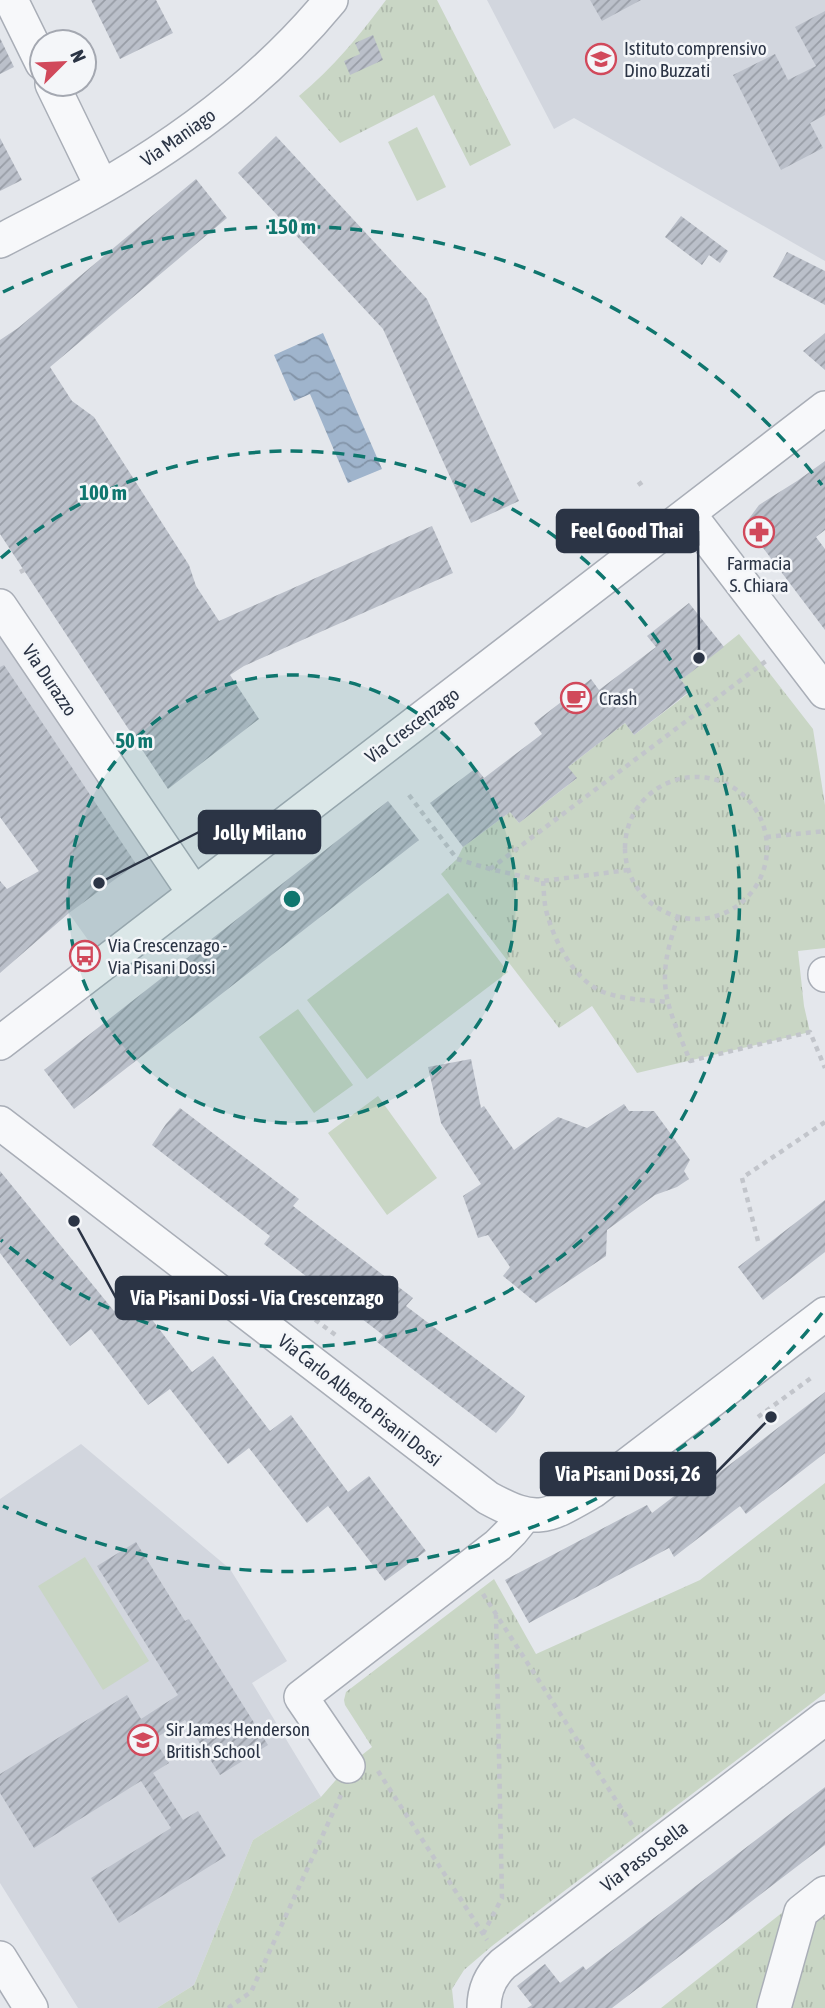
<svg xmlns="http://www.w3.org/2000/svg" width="825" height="2008" font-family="'Asap Condensed',sans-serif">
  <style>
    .built { fill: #d2d6de }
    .grass { fill: url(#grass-tufts) }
    .pitch { fill: #c9d6c5 }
    .water { fill: url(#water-waves) }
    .building { fill: url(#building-hatch) }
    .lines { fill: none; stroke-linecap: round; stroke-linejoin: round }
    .minor-casing { stroke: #a9aeb7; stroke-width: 36 }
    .path { stroke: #c2c5cb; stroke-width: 4.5; stroke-dasharray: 5 5; stroke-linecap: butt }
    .minor { stroke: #f7f8fa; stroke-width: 33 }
    .ring { fill: none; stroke: #0f766e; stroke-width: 3.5; stroke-dasharray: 12 9 }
    .labels { text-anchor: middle; stroke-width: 5; stroke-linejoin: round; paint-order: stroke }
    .poi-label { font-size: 19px; fill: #2b3445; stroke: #f4f6f9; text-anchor: start }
    .street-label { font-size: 19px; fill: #2b3445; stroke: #f4f6f9 }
    .centre { fill: #0f766e; stroke: #f4f6f9; stroke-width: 3.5 }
    .ring-label { font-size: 21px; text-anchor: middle; font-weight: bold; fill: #0f766e; stroke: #f4f6f9; stroke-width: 5; stroke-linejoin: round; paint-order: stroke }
    .leader { fill: none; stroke: #2b3445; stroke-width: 2.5 }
    .callout-dot { fill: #2b3445; stroke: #f4f6f9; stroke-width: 2.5 }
    .callout { fill: #2b3445; stroke: #2b3445; stroke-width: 2.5 }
    .callout-label { font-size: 21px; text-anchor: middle; font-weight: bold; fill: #fff }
  </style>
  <defs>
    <pattern id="grass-tufts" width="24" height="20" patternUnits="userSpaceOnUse" patternTransform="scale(1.75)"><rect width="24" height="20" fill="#c9d6c5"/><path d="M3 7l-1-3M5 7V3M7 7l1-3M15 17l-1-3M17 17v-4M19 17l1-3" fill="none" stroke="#adb8ab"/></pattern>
    <pattern id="water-waves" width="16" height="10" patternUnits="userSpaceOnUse" patternTransform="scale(1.75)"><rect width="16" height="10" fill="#9fb4cc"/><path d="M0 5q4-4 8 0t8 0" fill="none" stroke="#8293a7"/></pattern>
    <pattern id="building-hatch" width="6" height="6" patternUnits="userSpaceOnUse" patternTransform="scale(1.75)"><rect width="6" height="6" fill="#bbc0ca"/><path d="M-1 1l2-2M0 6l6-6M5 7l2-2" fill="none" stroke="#989da6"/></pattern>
  </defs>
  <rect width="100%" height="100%" fill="#e4e7ec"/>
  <!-- built -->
  <path class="built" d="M487,0H825V261L574,118L554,129Z
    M0,631L182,881L96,951L0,817Z
    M81,1444L230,1569L287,1661L252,1683L321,1797L253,1840L194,1985L157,2008H78L0,1883V1499Z"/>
  <!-- grass -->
  <path class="grass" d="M386,0H437L511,145L470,166L434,95L340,143L299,96C332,69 360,35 386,0Z
    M739,634L813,729L825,805V948L798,951L804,1006L810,1032L637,1073L592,1006L559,1028L441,874L457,859L463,847L510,812L519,823L576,779L568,767L625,723L634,735L690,692L681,680Z
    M825,1483V1693L492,1946L464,1970L452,1989L454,2008H157L194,1985L253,1840L321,1797L348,1766L372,1747L345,1705L344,1700L346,1692L494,1579L536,1654L700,1580Z
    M825,1879V2008H661Z"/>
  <!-- pitch -->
  <path class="pitch" d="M417,127L446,187L417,201L388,142Z
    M448,893L508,972L367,1079L307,1000Z
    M298,1009L353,1085L314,1113L259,1037Z
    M378,1096L437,1178L387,1215L328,1133Z
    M85,1557L149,1661L103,1690L38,1586Z"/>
  <!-- water -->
  <path class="water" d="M323,333L382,469L348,483L310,394L294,401L274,355Z"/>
  <!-- building -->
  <path class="building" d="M91,0H156L173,33L120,59Z
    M590,0H641L602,21Z
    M825,11V115L810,123L823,148L781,170L733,75L775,54L788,80L816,66L795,27Z
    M373,35L383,60L350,75L344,61L360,54L355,43Z
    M0,38L14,67L0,74Z
    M276,136L427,299L519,501L471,523L383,329L238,173Z
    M0,138L22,180L0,191Z
    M196,179L227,218L50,367L72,401L94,417L189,565L196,586L219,621L432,526L453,573L244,666L230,675L259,719L168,789L0,534V340L18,328Z
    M681,216L728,251L720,263L709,255L702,265L665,237Z
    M787,252L825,271V305L773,277Z
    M825,333V370L803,351Z
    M825,461V530L816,537L825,549V630L745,524L759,505L797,481Z
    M689,603L724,647L681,680L690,691L634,735L625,723L568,767L577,778L519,823L510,812L463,847L430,803L476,768L484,778L542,734L534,723L591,679L599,690L656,647L647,636Z
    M4,665L136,864L69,913L0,973V881L7,889L39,871L0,817V667Z
    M388,801L419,840L74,1109L44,1070Z
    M471,1059L481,1108L484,1106L514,1150L558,1117L587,1128L624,1104L629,1111H654L690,1160L684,1171L689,1179L677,1187L655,1195L607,1230L606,1256L536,1303L503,1276L510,1267L488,1235L478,1238L463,1196L481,1184L441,1123L428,1067Z
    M180,1108L299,1199L293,1206L413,1298L406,1306L525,1396L514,1413L496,1433L377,1342L383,1335L264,1244L270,1236L152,1145L166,1124Z
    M0,1171L114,1311L134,1296L192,1372L213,1356L270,1431L291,1415L348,1492L369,1476L426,1551L385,1581L328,1506L307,1523L249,1448L228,1464L170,1389L148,1405L91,1329L70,1346L0,1253Z
    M825,1200V1252L763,1300L738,1267Z
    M825,1392V1453L746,1514L740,1506L674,1557L669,1548L529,1623L505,1580L647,1505L652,1513L711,1468L716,1475Z
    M136,1542L185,1621L189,1619L268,1745L220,1775L185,1720L154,1739L169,1763L153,1773L183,1820L198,1811L226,1856L119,1923L91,1878L171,1828L141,1781L34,1848L0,1793V1774L127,1695L141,1719L178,1695L97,1566Z
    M825,1787V1845L612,2008H527L532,2005L517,1986L545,1964L560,1983L583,1966L586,1970Z"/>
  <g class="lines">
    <!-- minor casing -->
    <g class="minor-casing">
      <path id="minor" d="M11,0L42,63
        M52,84L102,187
        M0,241C38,221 77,202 114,180C195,132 271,73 331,0
        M689,514L825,692
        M0,606L194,893
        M825,974V975
        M0,1043L825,408
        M0,1123L488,1498C538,1525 546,1518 593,1491L825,1314
        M348,1766L301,1697L498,1545L512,1531L525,1515
        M0,1958L31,2008
        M484,2008C484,1990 490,1976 503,1964L825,1718
        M774,2008L801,1912L825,1893"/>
    </g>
    <!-- path -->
    <path class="path" d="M638,485L645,480
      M20,572L24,570
      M625 848a71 71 0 1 1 142 0a71 71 0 1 1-142 0Z
      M409,795L457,859L490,869L543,881L628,870
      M766,837L825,831
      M490,869L766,661
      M543,881C544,892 544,904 547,914C555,942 574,980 603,992C625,1000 646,1000 668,1002
      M678,916C672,936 665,956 665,976C664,1005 680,1035 690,1061L810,1032L825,1068
      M758,1241L742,1178L825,1122
      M275,1290L337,1336
      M758,1417L811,1378
      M483,1594L632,1825
      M378,1771L487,1940
      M483,1934L502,1898L496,1615
      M228,2008L251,1992L341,1795"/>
    <!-- minor -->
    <use href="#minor" class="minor"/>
  </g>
  <!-- distance rings -->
  <circle cx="292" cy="899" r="224" fill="#0f766e" fill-opacity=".12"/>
  <g class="ring">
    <circle cx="292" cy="899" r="224"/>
    <path d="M1 558A448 448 0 1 1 1 1240"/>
    <path d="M822 1313A672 672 0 0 1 3 1506M3 292A672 672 0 0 1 822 485"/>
  </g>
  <!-- icons -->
  <defs>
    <g id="school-ring" transform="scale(1.575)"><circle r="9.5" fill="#f4f6f9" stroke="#d1495b" stroke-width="1.5"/><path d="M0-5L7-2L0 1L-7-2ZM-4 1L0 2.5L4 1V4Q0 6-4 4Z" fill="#d1495b"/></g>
    <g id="pharmacy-ring" transform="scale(1.575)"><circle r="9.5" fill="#f4f6f9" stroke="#d1495b" stroke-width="1.5"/><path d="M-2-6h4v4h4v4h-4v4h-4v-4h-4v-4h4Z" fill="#d1495b"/></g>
    <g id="cafe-ring" transform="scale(1.575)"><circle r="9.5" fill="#f4f6f9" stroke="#d1495b" stroke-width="1.5"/><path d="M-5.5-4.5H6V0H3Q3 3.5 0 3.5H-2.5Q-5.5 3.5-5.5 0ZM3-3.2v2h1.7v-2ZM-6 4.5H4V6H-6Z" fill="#d1495b"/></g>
    <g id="bus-ring" transform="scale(1.575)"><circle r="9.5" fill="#f4f6f9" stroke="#d1495b" stroke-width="1.5"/><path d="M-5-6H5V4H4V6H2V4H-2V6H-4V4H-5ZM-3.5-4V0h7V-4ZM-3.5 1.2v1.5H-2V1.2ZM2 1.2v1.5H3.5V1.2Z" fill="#d1495b"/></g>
  </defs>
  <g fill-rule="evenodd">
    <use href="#school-ring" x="601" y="59"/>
    <use href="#pharmacy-ring" x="759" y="532"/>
    <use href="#cafe-ring" x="576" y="698"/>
    <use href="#bus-ring" x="85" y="956"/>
    <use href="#school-ring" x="143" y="1740"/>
  </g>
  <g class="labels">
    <!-- poi labels -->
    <g class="poi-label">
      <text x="624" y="55">Istituto comprensivo<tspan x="624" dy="22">Dino Buzzati</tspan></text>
      <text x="759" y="570" text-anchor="middle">Farmacia<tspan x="759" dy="22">S. Chiara</tspan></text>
      <text x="599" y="705">Crash</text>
      <text x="108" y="952">Via Crescenzago -<tspan x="108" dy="22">Via Pisani Dossi</tspan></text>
      <text x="166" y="1736">Sir James Henderson<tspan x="166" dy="22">British School</tspan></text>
    </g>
    <!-- street labels -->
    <g class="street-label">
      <text transform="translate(178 137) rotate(-35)" y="7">Via Maniago</text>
      <text transform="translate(50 680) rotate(56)" y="7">Via Durazzo</text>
      <text transform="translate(412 725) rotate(-37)" y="7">Via Crescenzago</text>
      <text transform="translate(360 1400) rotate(38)" y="7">Via Carlo Alberto Pisani Dossi</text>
      <text transform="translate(644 1856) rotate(-37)" y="7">Via Passo Sella</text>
    </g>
  </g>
  <circle cx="292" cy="899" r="10" class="centre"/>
  <g class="ring-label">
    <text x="292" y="234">150 m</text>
    <text x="103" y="500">100 m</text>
    <text x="134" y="748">50 m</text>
  </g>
  <!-- callouts -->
  <path class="leader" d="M699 658L698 531M99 883L199 832M74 1221L116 1298M771 1417L715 1474"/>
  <g class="callout-dot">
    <circle cx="699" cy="658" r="7"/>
    <circle cx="99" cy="883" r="7"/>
    <circle cx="74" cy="1221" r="7"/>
    <circle cx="771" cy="1417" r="7"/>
  </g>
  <g class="callout">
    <rect x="557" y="510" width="141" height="42" rx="7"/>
    <rect x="199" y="811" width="121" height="42" rx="7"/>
    <rect x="116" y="1277" width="281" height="42" rx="7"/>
    <rect x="541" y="1453" width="174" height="42" rx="7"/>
  </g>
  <g class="callout-label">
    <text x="627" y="538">Feel Good Thai</text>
    <text x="260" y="840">Jolly Milano</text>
    <text x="257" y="1305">Via Pisani Dossi - Via Crescenzago</text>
    <text x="628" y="1481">Via Pisani Dossi, 26</text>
  </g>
  <!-- north arrow -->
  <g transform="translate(63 63) rotate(66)"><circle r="33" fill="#f4f6f9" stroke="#a4a8b1" stroke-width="2"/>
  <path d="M0-5L12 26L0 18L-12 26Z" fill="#d1495b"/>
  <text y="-10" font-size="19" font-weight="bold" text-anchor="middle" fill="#2b3445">N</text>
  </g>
</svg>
